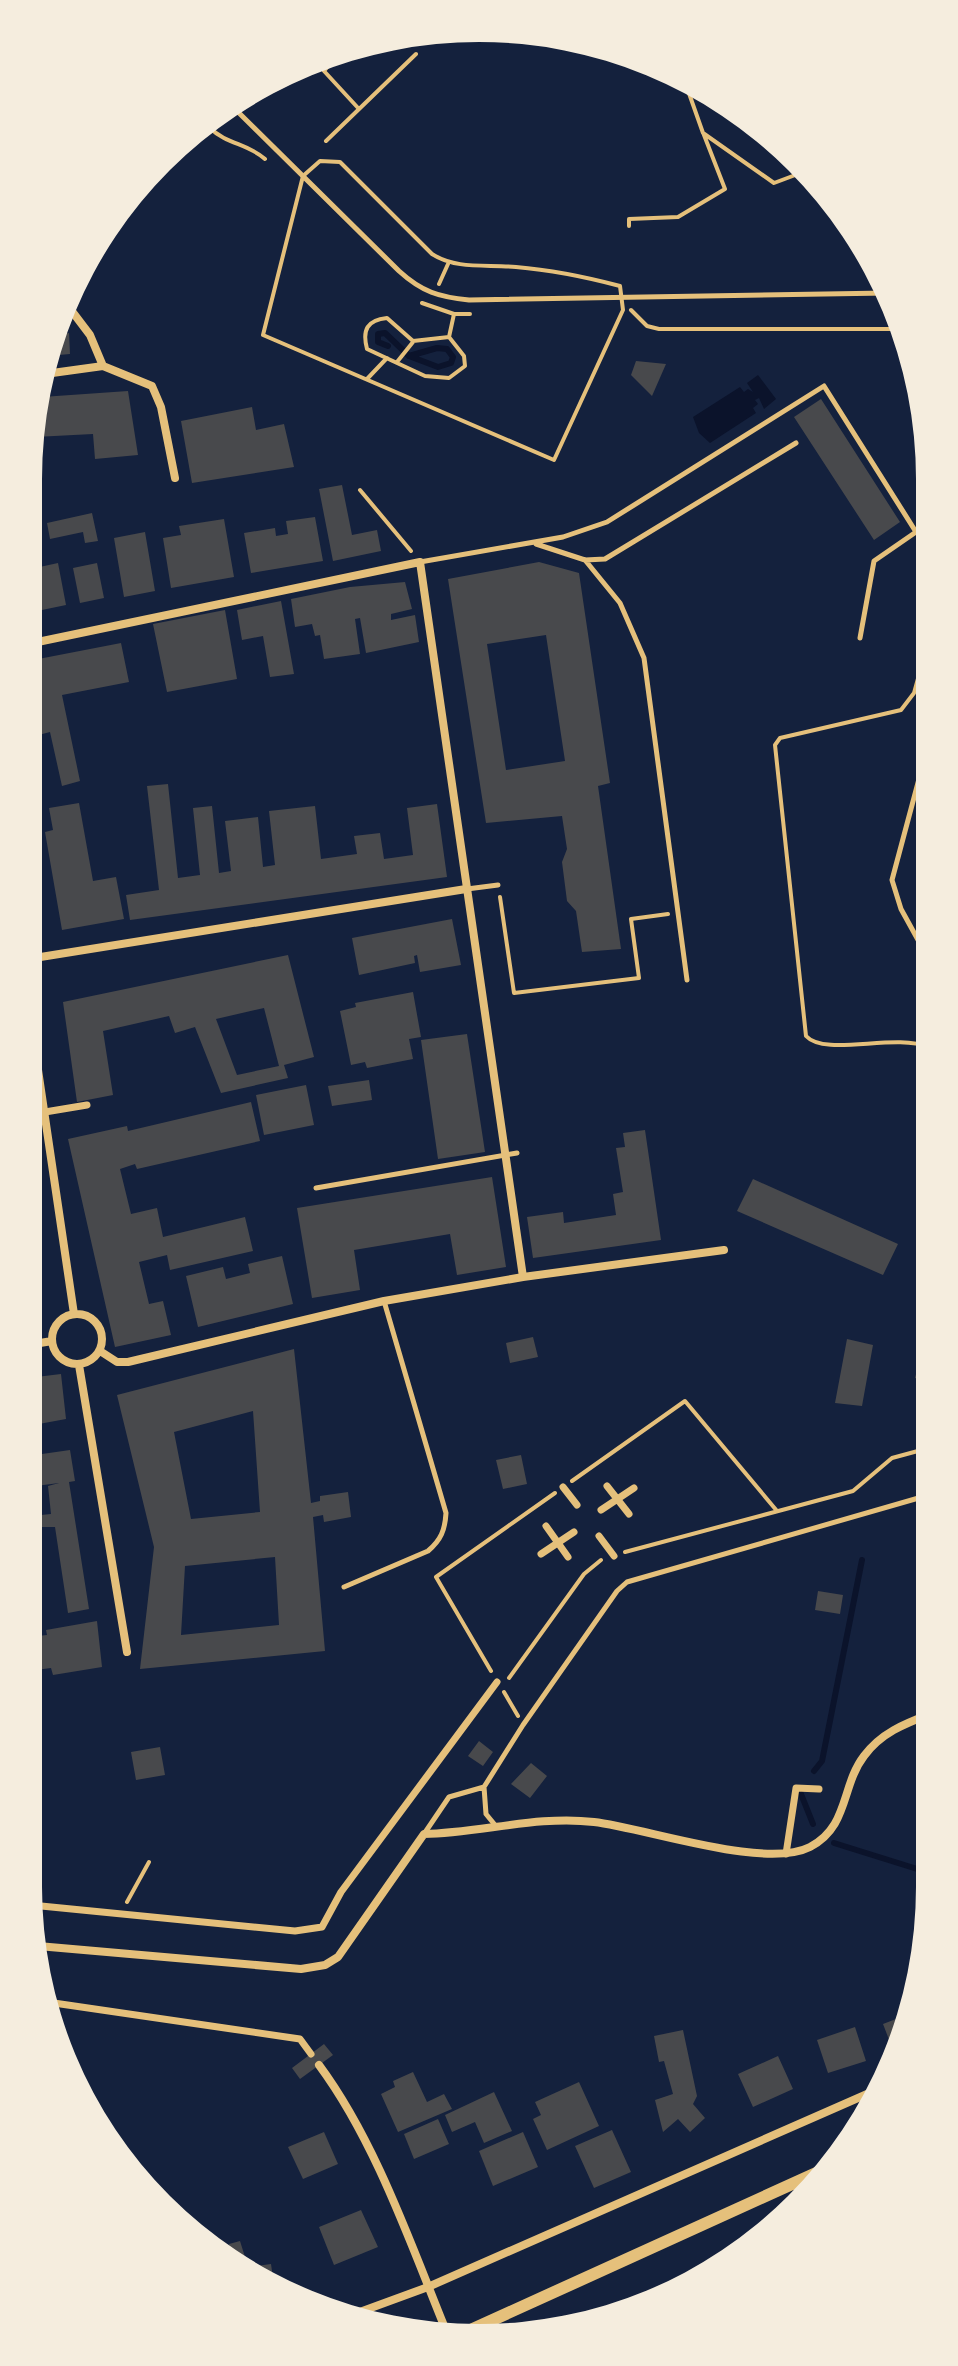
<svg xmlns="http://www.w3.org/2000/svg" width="958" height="2366" font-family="Ubuntu,sans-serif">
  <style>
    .water { fill: #0b132b }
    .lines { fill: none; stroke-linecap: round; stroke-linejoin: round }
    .stream { stroke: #0b132b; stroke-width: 6 }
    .building { fill: #48494c; fill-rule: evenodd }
    .path { stroke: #e5c07b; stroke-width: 4 }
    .service { stroke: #e5c07b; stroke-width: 5 }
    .pedestrian { stroke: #e5c07b; stroke-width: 7 }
    .minor { stroke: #e5c07b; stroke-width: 8 }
    .tertiary { stroke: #e5c07b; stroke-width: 12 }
  </style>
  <rect width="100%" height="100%" fill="#14213d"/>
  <!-- water -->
  <path class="water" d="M758,375L776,399L764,409L759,398L755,400L758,404L753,408L756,413L710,443L699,433L693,417L740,387L744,392L748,389L753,392L747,383Z"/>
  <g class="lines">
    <!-- stream -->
    <path class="stream" d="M388,346L378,342V334L385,333L409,356L437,348L447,349L453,357L451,363L438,367L409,356
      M814,1771L822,1761L862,1560
      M799,1789L813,1824
      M834,1843L930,1873"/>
  </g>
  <!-- building -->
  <path class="building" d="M69,333L70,354L48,356L52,335Z
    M636,361L666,364L652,396L631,375Z
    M128,391L138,455L95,459L93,434L35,437L42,397Z
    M821,399L900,522L874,540L794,417Z
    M252,407L256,430L284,424L294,467L192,483L181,421Z
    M342,485L352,535L377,530L381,551L333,561L319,489Z
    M92,513L98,541L85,543L83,532L50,539L47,523Z
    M315,517L323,561L251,573L244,533L275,528L276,536L288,534L286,521Z
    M224,519L234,577L171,588L163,538L181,535L179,526Z
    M145,532L155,591L124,597L114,538Z
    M539,562L579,573L610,783L598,786L621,949L582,952L576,911L567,901L562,862L567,849L562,816L486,823L448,579ZM546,635L565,761L506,770L487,644Z
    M58,563L66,605L42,610L35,568Z
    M97,563L104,598L80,603L73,568Z
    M405,582L412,609L391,614V620L415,615L419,642L366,653L360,618L355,619L360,654L324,659L320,635L315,636L312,624L295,627L291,599L350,587Z
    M281,601L294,674L270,677L263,636L242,640L237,610Z
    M225,610L237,679L167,692L153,624Z
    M121,643L129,682L62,695L80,781L62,786L50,732L31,737L34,753L28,754V705L41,702L36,680L28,681V661Z
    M168,784L178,878L200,875L193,808L212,806L219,873L231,871L225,821L258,817L263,867L275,865L269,811L315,806L321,859L357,854L354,836L380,833L384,859L413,855L407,808L437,804L447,877L130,920L126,895L159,890L147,786Z
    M79,803L93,881L116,877L124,919L62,930L45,832L53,830L49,808Z
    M452,919L461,965L420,972L417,955L414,956L415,963L359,975L352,938Z
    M288,955L314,1057L284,1065L288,1078L221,1093L195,1027L175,1033L169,1016L103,1031L113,1095L77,1102L63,1002ZM264,1008L279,1066L237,1075L216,1019Z
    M413,992L421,1037L409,1039L413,1059L367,1068L365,1062L351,1065L340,1011L356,1007L355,1003Z
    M467,1034L485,1152L438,1159L421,1040Z
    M369,1080L372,1100L332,1106L328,1086Z
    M306,1085L314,1125L264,1135L256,1095Z
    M251,1102L260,1141L137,1169L135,1164L120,1169L131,1214L157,1208L163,1237L245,1217L253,1251L170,1270L167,1255L139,1262L149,1304L163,1301L171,1335L115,1347L68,1139L127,1126L128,1131Z
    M645,1130L661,1240L533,1258L527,1217L563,1212L564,1223L616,1215L613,1194L623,1192L616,1148L625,1147L623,1133Z
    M492,1177L506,1267L457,1275L450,1234L354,1250L360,1290L312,1298L297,1208Z
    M753,1179L898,1244L883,1275L737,1211Z
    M282,1256L293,1304L198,1327L186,1276L223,1267L226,1279L250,1273L248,1264Z
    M533,1337L538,1357L510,1363L506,1343Z
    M847,1339L873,1345L862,1406L835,1403Z
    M294,1349L311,1503L320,1501V1496L348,1492L351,1517L324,1522L323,1515L313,1517L325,1651L140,1669L154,1547L117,1395ZM253,1411L260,1512L191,1519L174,1432ZM275,1557L279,1625L181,1635L185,1566Z
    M921,1355L929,1357V1382L915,1378Z
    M61,1374L66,1419L28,1426V1378Z
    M70,1450L75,1481L69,1482L89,1609L68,1613L55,1527H42L41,1515L51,1514L48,1486L59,1483L28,1487V1456Z
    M521,1455L527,1484L503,1489L496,1460Z
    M818,1591L843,1595L840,1614L815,1610Z
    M97,1621L102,1667L53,1675L51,1668L28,1671V1637L47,1635L46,1630Z
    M479,1741L493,1752L483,1766L468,1756Z
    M160,1747L165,1775L136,1780L131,1752Z
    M531,1763L547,1776L530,1798L511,1784Z
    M909,2014L906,2032L893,2050L883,2024Z
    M855,2027L866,2061L828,2073L817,2040Z
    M683,2030L697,2096L693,2104L705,2118L690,2132L678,2119L663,2132L655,2100L673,2094L664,2061L659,2062L654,2036Z
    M324,2044L333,2055L300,2079L292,2068Z
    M778,2056L793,2089L753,2107L738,2074Z
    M413,2072L427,2102L444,2094L452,2109L398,2132L381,2094L395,2087L393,2081Z
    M579,2082L599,2126L547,2150L533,2119L541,2115L535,2102Z
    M494,2092L512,2131L484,2143L475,2122L452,2132L445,2115Z
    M438,2119L449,2144L414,2159L404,2134Z
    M612,2130L631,2172L594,2188L575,2146Z
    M324,2132L338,2164L303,2179L288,2147Z
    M523,2132L538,2167L493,2186L479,2151Z
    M361,2210L378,2247L334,2265L319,2227Z
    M240,2241L245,2257L234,2261L229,2244Z
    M271,2264L274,2285L254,2278L242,2268Z
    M565,2315L571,2328L545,2330L543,2325Z"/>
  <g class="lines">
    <!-- path -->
    <path class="path" d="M333,60L324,71L359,109
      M685,82L703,133L774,183L806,171
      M210,128C226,144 249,144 265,159
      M326,141L416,54
      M320,161L340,162L432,254C457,270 487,264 516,267C552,270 586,277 620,286L623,310L554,460L263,335L303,176Z
      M629,226V219L678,217L725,189L704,135
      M439,284L448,264
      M422,303L454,314H470
      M631,310L647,326L659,329H902
      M449,337L413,341L387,318C367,320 362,330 367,349L425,376L449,378L465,366L464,356L449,337L454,314
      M397,362L413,342
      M367,379L387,358
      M360,490L411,551
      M927,646L914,693L901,710L780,738L775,745L806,1036C825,1057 895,1033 928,1047
      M500,897L514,993L639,978L631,919L668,914
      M572,1481L685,1401L777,1511
      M625,1552L853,1491L892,1458L929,1448
      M491,1671L436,1577L555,1493
      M509,1678L584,1574L601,1560
      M504,1692L518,1716
      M127,1902L149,1862"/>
    <!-- service -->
    <path class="service" d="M297,70L299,72
      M235,109L399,271C422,292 439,297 469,300L887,293
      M536,544L585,560L605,559L796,443
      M585,560L620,603L644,658L687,980
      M420,562L563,537L607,522L824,386L916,532L874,561L860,638
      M927,749L892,880L901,909L928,958
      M467,889L498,885
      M316,1188L517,1153
      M344,1587L428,1551C441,1540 445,1530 446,1513L384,1301
      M484,1787L486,1814L495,1825
      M424,1834L449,1797L484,1787L523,1725L617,1591L627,1582L929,1495"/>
    <!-- pedestrian -->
    <path class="pedestrian" d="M45,1112L87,1105
      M607,1486L629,1514
      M563,1487L577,1505
      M601,1510L634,1488
      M546,1526L568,1557
      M599,1536L614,1556
      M541,1554L574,1532
      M786,1854L796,1788L819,1789
      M31,1905L295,1931L322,1927L341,1892L497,1682
      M47,2002L300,2039L311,2054"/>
    <!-- minor -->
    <path class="minor" d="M68,306L90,335L103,366
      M45,374L103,366L152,386L161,407L175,478
      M28,644L420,562L523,1277
      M28,959L466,889
      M28,1002L74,1314
      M52 1339a25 25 0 1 1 50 0a25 25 0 1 1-50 0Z
      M28,1345L52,1341
      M100,1351L117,1362H128L384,1301L523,1277L724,1250
      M79,1365L127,1652
      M38,1946L301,1969L325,1965L338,1957L424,1834C480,1833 538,1815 594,1822C646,1828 765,1870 810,1847C849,1827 841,1786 864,1756C881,1733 904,1724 930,1714
      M319,2065C376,2142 411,2245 447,2333
      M796,2186L812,2184
      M357,2313L428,2287L874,2091"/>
    <!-- tertiary -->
    <path class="tertiary" d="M464,2333L834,2165"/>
  </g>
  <!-- crop -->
  <path d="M0 0H958V2366H0ZM479 42H479A437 437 0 0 1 916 479V1887A437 437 0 0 1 479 2324H479A437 437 0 0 1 42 1887V479A437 437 0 0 1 479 42Z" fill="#f5edde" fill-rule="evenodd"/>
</svg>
